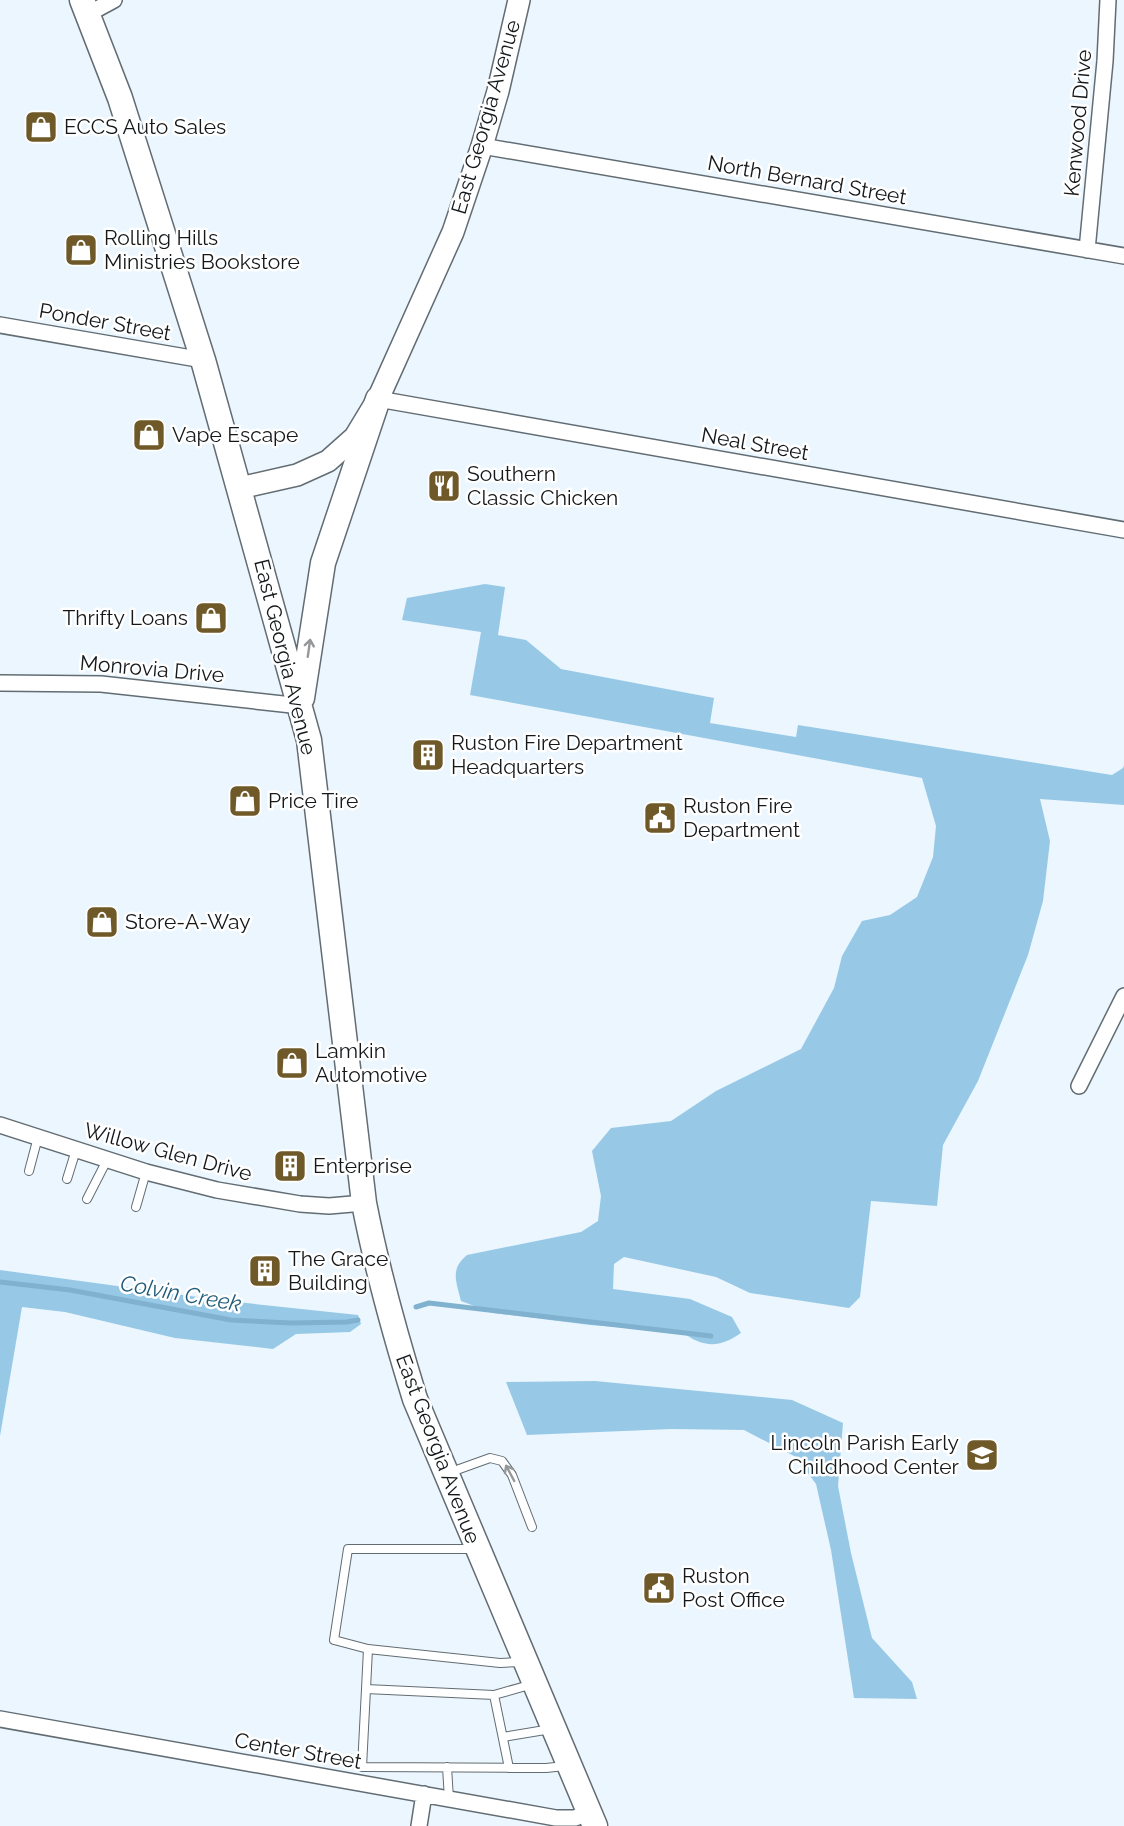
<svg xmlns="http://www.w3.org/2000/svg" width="1124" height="1826" font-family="Raleway,sans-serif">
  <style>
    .forest { fill: #97c9e7 }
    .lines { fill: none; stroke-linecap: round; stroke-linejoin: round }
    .stream { stroke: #80b1cf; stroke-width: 5 }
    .service-casing { stroke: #626c73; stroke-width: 10 }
    .minor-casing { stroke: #626c73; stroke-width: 18 }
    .secondary-casing { stroke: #626c73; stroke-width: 24 }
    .primary-casing { stroke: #626c73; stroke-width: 27 }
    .service { stroke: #fff; stroke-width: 8 }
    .minor { stroke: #fff; stroke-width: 15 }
    .secondary { stroke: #fff; stroke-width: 21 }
    .primary { stroke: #fff; stroke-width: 24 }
    .oneway { stroke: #959798 }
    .labels { text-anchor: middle; stroke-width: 5; stroke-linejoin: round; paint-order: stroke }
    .street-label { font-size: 21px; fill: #14181a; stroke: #fff }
    .poi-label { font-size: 21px; fill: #14181a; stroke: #fff; text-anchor: start }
    .water-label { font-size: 22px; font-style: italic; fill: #205c7a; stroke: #fff }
  </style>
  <rect width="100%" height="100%" fill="#ebf6fe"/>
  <!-- forest -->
  <path class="forest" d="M485,584L505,587L498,635L526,640L561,669L714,698L710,723L796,737L798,725L1112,775L1123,768L1124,765V805L1040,799L1050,841L1043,901L1028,955L978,1081L943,1145L937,1206L871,1201L860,1297L849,1308L750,1293L716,1277L624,1257L614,1264L613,1289L690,1299L732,1317L741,1333C720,1348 703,1348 682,1332L590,1325L493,1313L461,1301C456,1281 450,1269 467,1255L581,1232L598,1221L601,1196L592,1151L611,1128L671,1121L716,1091L801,1049L834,988L842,956L862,921L890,915L917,897L933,857L936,826L922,778L470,695L481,632L402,620L407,598Z
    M0,1270L227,1301L358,1315L361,1324L350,1332L296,1334L273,1349L175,1338L65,1312L22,1307L0,1436Z
    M595,1381L792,1400L843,1423L838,1486L851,1553L872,1638L912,1682L917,1699L854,1698L831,1550L816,1484L796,1457L744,1430L672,1429L527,1435L506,1382Z"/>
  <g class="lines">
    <!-- stream -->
    <path class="stream" d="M0,1282L70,1290L231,1320L291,1323L347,1322L358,1320
      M416,1307L429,1303L711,1336"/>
    <!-- service casing -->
    <g class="service-casing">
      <path id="service" d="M29,1171L38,1137
        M67,1179L76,1150
        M87,1199L107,1160
        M136,1207L146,1172
        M451,1472L490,1458L502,1461L512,1475L532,1527
        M368,1649L334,1640L348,1549H474
        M533,1684L494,1695L366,1689L362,1767L546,1768L565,1766
        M366,1689L368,1649L500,1663L521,1662
        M494,1695L509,1768
        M503,1737L551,1729
        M447,1767L449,1799"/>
    </g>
    <!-- minor casing -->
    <g class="minor-casing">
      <path id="minor" d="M88,14L114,0
        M482,146L1124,256
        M1087,250L1105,61L1108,0
        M0,325L203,360
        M378,399L1124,530
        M0,683L101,684L301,706
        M1079,1086L1124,996
        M0,1125L146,1172L217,1190L300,1204L329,1206L364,1203
        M0,1719L556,1818H575L589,1812
        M419,1826L424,1794"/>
    </g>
    <!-- secondary casing -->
    <g class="secondary-casing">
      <path id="secondary" d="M240,488L297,475L328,461L355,437L378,399L453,232L482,146L498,91L519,0"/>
    </g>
    <!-- primary casing -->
    <g class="primary-casing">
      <path id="primary" d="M82,0L120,98L203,360L309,740L364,1203C377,1270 395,1334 415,1399L595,1826
        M302,698L323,563L378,399"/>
    </g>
    <!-- service -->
    <use href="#service" class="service"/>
    <!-- minor -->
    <use href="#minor" class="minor"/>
    <!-- secondary -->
    <use href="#secondary" class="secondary"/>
    <!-- primary -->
    <use href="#primary" class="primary"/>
  </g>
  <!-- one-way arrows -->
  <defs><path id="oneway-shaft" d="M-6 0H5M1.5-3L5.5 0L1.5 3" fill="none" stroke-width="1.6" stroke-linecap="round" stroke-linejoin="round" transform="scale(1.5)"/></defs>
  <g class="oneway">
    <use href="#oneway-shaft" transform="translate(309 648) rotate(-82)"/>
    <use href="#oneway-shaft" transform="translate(510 1473) rotate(-118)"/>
  </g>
  <!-- icons -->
  <defs>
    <g id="shop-square" transform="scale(1.725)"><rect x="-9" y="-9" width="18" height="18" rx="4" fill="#6f5929" stroke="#fff"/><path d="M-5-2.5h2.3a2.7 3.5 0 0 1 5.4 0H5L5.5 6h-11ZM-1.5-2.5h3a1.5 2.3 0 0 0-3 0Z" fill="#fff"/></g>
    <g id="restaurant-square" transform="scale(1.725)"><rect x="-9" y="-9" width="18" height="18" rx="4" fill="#6f5929" stroke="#fff"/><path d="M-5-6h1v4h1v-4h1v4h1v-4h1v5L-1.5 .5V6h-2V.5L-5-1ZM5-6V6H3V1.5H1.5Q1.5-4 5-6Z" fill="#fff"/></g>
    <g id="building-square" transform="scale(1.725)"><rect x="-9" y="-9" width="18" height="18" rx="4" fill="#6f5929" stroke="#fff"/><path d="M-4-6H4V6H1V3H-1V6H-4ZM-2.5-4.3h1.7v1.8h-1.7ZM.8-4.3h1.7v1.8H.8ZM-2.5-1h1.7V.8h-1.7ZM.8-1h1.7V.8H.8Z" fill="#fff"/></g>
    <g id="civic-square" transform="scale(1.725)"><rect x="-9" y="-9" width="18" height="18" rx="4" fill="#6f5929" stroke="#fff"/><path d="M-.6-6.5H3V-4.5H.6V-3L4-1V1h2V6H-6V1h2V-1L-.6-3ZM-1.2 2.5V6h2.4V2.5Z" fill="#fff"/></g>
    <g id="school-square" transform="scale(1.725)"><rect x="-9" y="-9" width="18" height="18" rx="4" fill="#6f5929" stroke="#fff"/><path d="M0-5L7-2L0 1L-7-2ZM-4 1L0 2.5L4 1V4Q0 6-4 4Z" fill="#fff"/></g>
  </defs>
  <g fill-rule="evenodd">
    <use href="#shop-square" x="41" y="127"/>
    <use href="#shop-square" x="81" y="250"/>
    <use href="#shop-square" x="149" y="435"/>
    <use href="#restaurant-square" x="444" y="486"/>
    <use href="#shop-square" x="211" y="618"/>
    <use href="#building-square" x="428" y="755"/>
    <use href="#shop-square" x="245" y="801"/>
    <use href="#civic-square" x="660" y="818"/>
    <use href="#shop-square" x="102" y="922"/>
    <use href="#shop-square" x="292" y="1063"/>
    <use href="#building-square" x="290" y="1166"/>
    <use href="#building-square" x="265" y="1271"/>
    <use href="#school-square" x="982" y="1455"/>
    <use href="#civic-square" x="659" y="1588"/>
  </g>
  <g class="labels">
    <!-- street labels -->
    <g class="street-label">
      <text transform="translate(486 117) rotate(-74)" y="7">East Georgia Avenue</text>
      <text transform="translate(1078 123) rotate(-85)" y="7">Kenwood Drive</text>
      <text transform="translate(807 180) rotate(10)" y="7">North Bernard Street</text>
      <text transform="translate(105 322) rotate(10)" y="7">Ponder Street</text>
      <text transform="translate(755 444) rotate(10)" y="7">Neal Street</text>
      <text transform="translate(285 657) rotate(76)" y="7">East Georgia Avenue</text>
      <text transform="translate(152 669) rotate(5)" y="7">Monrovia Drive</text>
      <text transform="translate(168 1152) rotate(15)" y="7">Willow Glen Drive</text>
      <text transform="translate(438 1449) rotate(69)" y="7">East Georgia Avenue</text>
      <text transform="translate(298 1751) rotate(10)" y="7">Center Street</text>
    </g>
    <!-- poi labels -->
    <g class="poi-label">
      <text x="64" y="134">ECCS Auto Sales</text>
      <text x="104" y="245">Rolling Hills<tspan x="104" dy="24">Ministries Bookstore</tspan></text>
      <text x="172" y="442">Vape Escape</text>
      <text x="467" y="481">Southern<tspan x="467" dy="24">Classic Chicken</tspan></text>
      <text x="188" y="625" text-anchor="end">Thrifty Loans</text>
      <text x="451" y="750">Ruston Fire Department<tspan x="451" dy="24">Headquarters</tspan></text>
      <text x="268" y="808">Price Tire</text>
      <text x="683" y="813">Ruston Fire<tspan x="683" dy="24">Department</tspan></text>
      <text x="125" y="929">Store-A-Way</text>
      <text x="315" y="1058">Lamkin<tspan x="315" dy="24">Automotive</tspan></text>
      <text x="313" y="1173">Enterprise</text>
      <text x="288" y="1266">The Grace<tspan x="288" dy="24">Building</tspan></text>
      <text x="959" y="1450" text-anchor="end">Lincoln Parish Early<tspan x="959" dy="24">Childhood Center</tspan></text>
      <text x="682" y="1583">Ruston<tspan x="682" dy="24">Post Office</tspan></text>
    </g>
    <!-- water labels -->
    <g class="water-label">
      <text transform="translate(181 1293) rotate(10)" y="8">Colvin Creek</text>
    </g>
  </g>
</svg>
